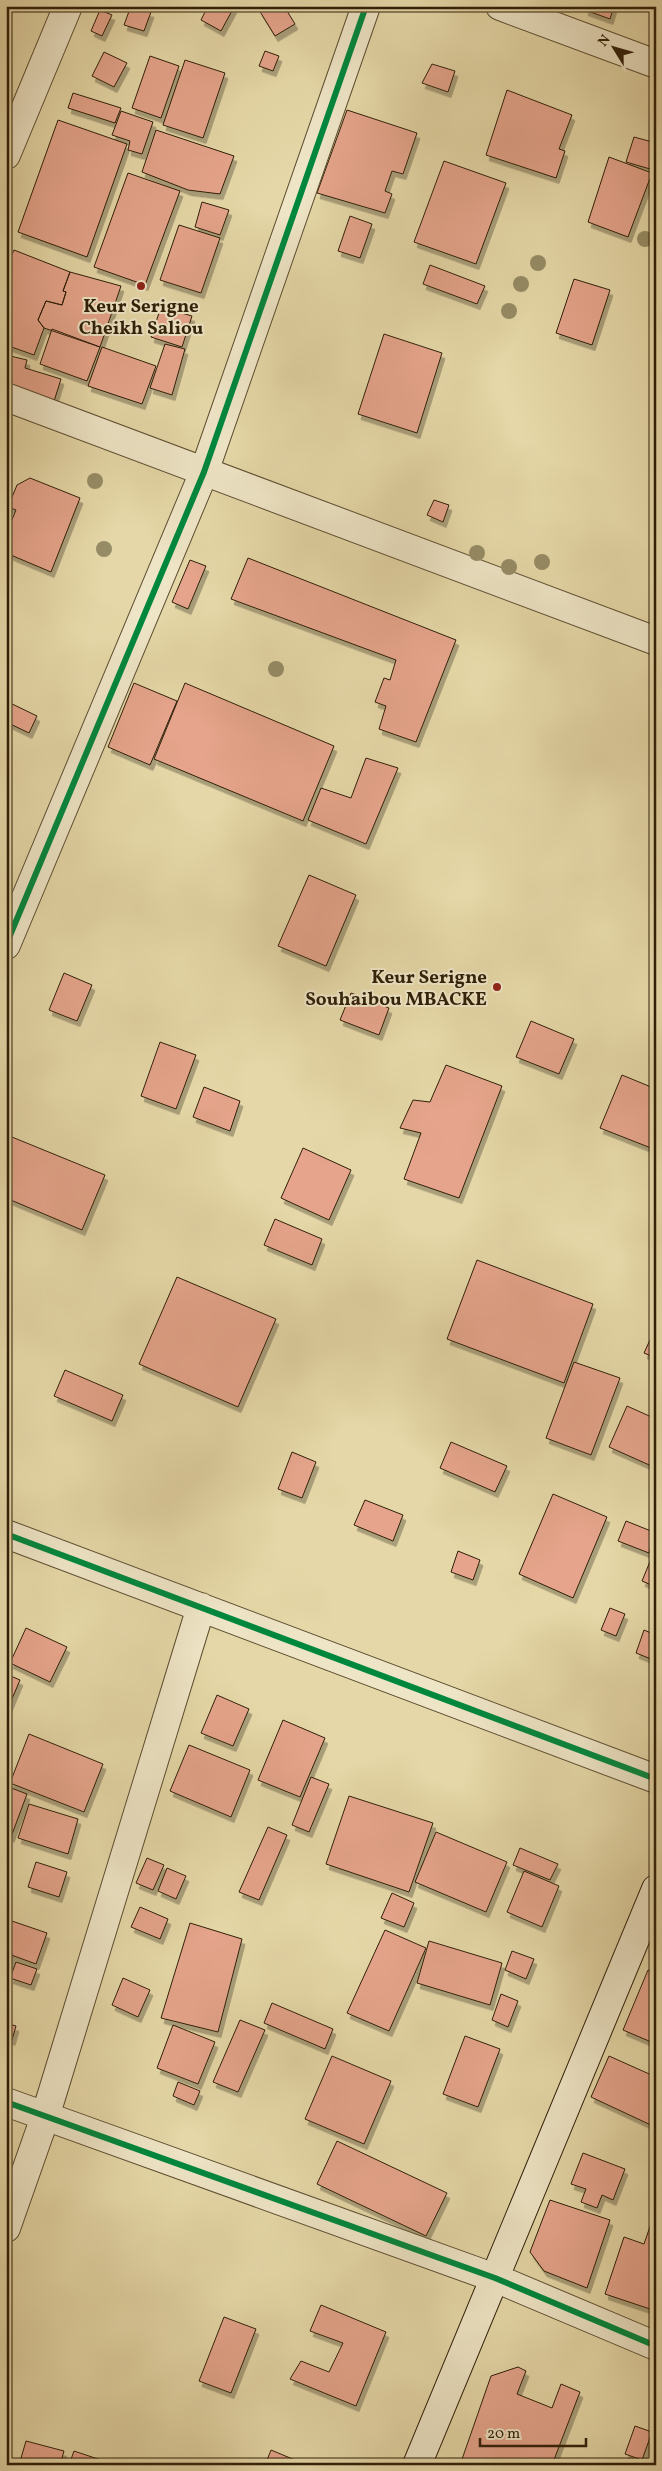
<svg xmlns="http://www.w3.org/2000/svg" width="662" height="2471" font-family="Vollkorn,serif">
  <style>
    .building { fill: #e5a48b; stroke: #2f1f08; filter: url(#shadow) }
    .lines { fill: none; stroke-linecap: round; stroke-linejoin: round }
    .street-casing { stroke: #5c4d30; stroke-width: 30 }
    .secondary-casing { stroke: #2f1f08; stroke-width: 30 }
    .street { stroke: #eee5c6; stroke-width: 28 }
    .secondary { stroke: #eee5c6; stroke-width: 28 }
    .cycleway-casing { stroke: #eee5c6; stroke-width: 9 }
    .cycleway { stroke: #00873e; stroke-width: 6 }
    .tree { fill: #968c65 }
    .poi-dot { fill: #8f2418; stroke: #eee5c6; stroke-width: 2 }
    .labels { text-anchor: middle; stroke-width: 4; stroke-linejoin: round; paint-order: stroke }
    .poi-label { font-size: 19px; font-weight: bold; fill: #2f1f08; stroke: #eee5c6 }
  </style>
  <defs>
    <filter id="shadow"><feDropShadow dx="3" dy="5.5" stdDeviation="0" flood-color="#0004"/></filter>
  </defs>
  <rect width="100%" height="100%" fill="#e5d7a7"/>
  <filter id="stains"><feTurbulence type="fractalNoise" baseFrequency=".004" numOctaves="4"/><feColorMatrix values="0 0 0 0 .2 0 0 0 0 .09 0 0 0 0 .02 0 0 0 .5 -.17"/></filter>
  <radialGradient id="worn" r=".72"><stop offset=".6" stop-color="#630" stop-opacity="0"/><stop offset="1" stop-color="#630" stop-opacity=".3"/></radialGradient>
  <!-- building -->
  <path class="building" d="M131,6L151,12L144,31L124,25Z
    M208,6L234,7L221,31L201,20Z
    M264,6H284L295,24L275,36L259,10Z
    M586,6H614L610,19L585,10Z
    M100,10L112,15L102,36L91,31Z
    M265,51L279,56L273,71L259,66Z
    M104,52L127,63L114,87L92,76Z
    M150,56L179,66L161,118L132,108Z
    M185,60L225,73L203,138L163,125Z
    M432,64L455,71L448,92L422,83Z
    M507,90L572,115L559,149L565,151L556,178L486,155Z
    M73,93L121,108L115,123L68,108Z
    M347,110L417,133L403,174L392,171L385,191L392,194L385,213L317,193Z
    M121,111L153,122L142,154L128,150L130,141L112,135Z
    M58,120L127,144L87,257L18,232Z
    M156,130L234,156L220,194L188,190L142,172Z
    M634,137L656,143L650,169L626,162Z
    M609,157L652,173L628,237L588,222Z
    M444,161L506,183L476,264L414,242Z
    M128,173L180,191L145,285L94,267Z
    M202,202L229,210L220,235L195,227Z
    M350,216L372,224L360,258L338,251Z
    M179,225L220,238L201,293L160,280Z
    M14,250L70,272L63,291L66,292L62,305L46,301L38,320L44,328L34,355L6,345V267Z
    M430,265L485,286L477,304L423,284Z
    M70,272L121,286L100,347L44,328L38,320L46,301L62,305L66,292L63,291Z
    M574,279L610,290L592,345L556,333Z
    M161,307L192,316L182,347L151,337Z
    M52,329L100,347L87,381L40,364Z
    M384,334L442,353L417,433L358,414Z
    M165,344L185,349L172,395L150,388Z
    M102,347L156,366L142,404L88,386Z
    M6,355L27,360L25,368L61,379L50,414L6,398Z
    M30,478L80,498L51,572L6,553V534L16,510L8,507L17,485Z
    M434,500L449,505L443,522L427,515Z
    M248,558L456,640L416,742L379,729L386,706L375,702L384,678L390,680L396,660L231,599Z
    M190,560L206,566L188,609L172,602Z
    M134,683L177,701L150,765L108,747Z
    M185,683L334,746L303,821L154,759Z
    M6,701L37,716L29,733L6,722Z
    M366,758L398,768L366,844L308,820L321,788L351,798Z
    M309,875L356,895L326,966L278,946Z
    M64,973L92,985L77,1021L49,1010Z
    M351,993L389,1008L379,1035L340,1020Z
    M531,1021L574,1039L559,1074L516,1057Z
    M160,1042L196,1055L176,1109L141,1096Z
    M446,1065L502,1086L459,1198L404,1179L421,1133L400,1128L413,1100L430,1102Z
    M622,1075L656,1089V1137L651,1148L600,1128Z
    M204,1087L240,1101L230,1131L193,1117Z
    M7,1135L105,1175L82,1230L6,1198Z
    M303,1148L351,1170L329,1220L281,1198Z
    M275,1219L322,1239L312,1265L264,1245Z
    M477,1260L593,1304L564,1383L447,1339Z
    M177,1277L276,1319L238,1407L139,1364Z
    M656,1327V1358L644,1353Z
    M574,1362L620,1378L591,1455L546,1438Z
    M65,1370L123,1395L112,1421L54,1396Z
    M627,1406L656,1419V1468L609,1447Z
    M451,1442L507,1466L495,1492L440,1468Z
    M292,1452L316,1462L302,1498L278,1489Z
    M553,1494L607,1517L573,1598L519,1574Z
    M365,1500L403,1515L393,1541L354,1525Z
    M626,1521L656,1533L649,1553L618,1541Z
    M656,1547V1587L642,1581Z
    M458,1551L480,1560L473,1580L451,1572Z
    M610,1608L625,1614L616,1636L601,1630Z
    M26,1628L67,1647L50,1682L10,1663Z
    M644,1630L656,1635V1661L636,1653Z
    M6,1674L20,1680L6,1713Z
    M217,1695L249,1709L233,1746L201,1733Z
    M283,1720L325,1738L300,1797L258,1780Z
    M29,1734L103,1764L84,1812L10,1783Z
    M189,1745L250,1770L231,1817L170,1791Z
    M311,1777L329,1784L309,1832L292,1825Z
    M6,1786L27,1794L11,1837L6,1835Z
    M349,1796L433,1823L409,1892L326,1864Z
    M29,1804L78,1819L68,1854L18,1838Z
    M268,1827L287,1835L259,1900L239,1892Z
    M436,1832L507,1862L486,1912L415,1882Z
    M520,1848L558,1864L550,1880L513,1865Z
    M147,1858L164,1865L153,1890L136,1883Z
    M36,1862L67,1872L59,1897L28,1887Z
    M167,1868L186,1876L176,1899L158,1891Z
    M524,1871L559,1886L542,1927L507,1912Z
    M392,1893L414,1903L404,1927L381,1918Z
    M140,1907L168,1919L160,1939L131,1927Z
    M6,1919L47,1933L36,1964L6,1953Z
    M190,1923L242,1939L218,2032L161,2018Z
    M385,1930L426,1948L389,2031L347,2013Z
    M429,1941L502,1963L490,2005L417,1983Z
    M512,1951L534,1959L526,1979L505,1970Z
    M6,1953L13,1955L6,1976Z
    M16,1962L37,1969L31,1985L10,1978Z
    M648,1970L656,1974V2044L623,2030Z
    M123,1978L150,1990L138,2017L112,2005Z
    M501,1994L518,2001L508,2027L492,2020Z
    M272,2003L333,2029L325,2049L264,2023Z
    M240,2020L265,2030L238,2092L213,2082Z
    M6,2023L16,2026L12,2040L6,2038Z
    M173,2025L215,2042L198,2084L157,2068Z
    M465,2036L500,2049L478,2107L443,2094Z
    M332,2056L391,2081L364,2144L305,2119Z
    M609,2056L656,2077V2120L653,2126L591,2097Z
    M178,2082L200,2091L194,2105L173,2096Z
    M337,2141L447,2193L426,2236L317,2184Z
    M583,2153L625,2169L613,2200L602,2195L597,2208L581,2202L586,2189L571,2184Z
    M550,2200L610,2220L587,2288L544,2271L530,2252Z
    M653,2218L656,2219V2311L605,2294L624,2237L644,2244Z
    M321,2305L386,2332L356,2406L290,2379L301,2361L329,2372L343,2343L310,2331Z
    M224,2317L256,2329L231,2393L199,2381Z
    M518,2367L526,2371L517,2394L552,2408L561,2384L580,2392L552,2465H460L491,2376Z
    M635,2426L652,2432L642,2460L625,2454Z
    M26,2441L64,2451L60,2465H19Z
    M271,2450L307,2465H265Z
    M74,2451L113,2464L69,2465Z"/>
  <g class="lines">
    <!-- street casing -->
    <g class="street-casing">
      <path id="street" d="M500,6L656,64
        M6,155L68,6
        M6,397L656,641
        M6,945L204,472L366,6
        M6,1534L656,1779
        M6,2102L495,2278L656,2346
        M6,2228L45,2117L201,1607"/>
    </g>
    <!-- secondary casing -->
    <g class="secondary-casing">
      <path id="secondary" d="M417,2465L656,1889"/>
    </g>
    <!-- street -->
    <use href="#street" class="street"/>
    <!-- secondary -->
    <use href="#secondary" class="secondary"/>
    <!-- cycleway casing -->
    <g class="cycleway-casing">
      <path id="cycleway" d="M6,945L204,472L366,6
        M6,1534L656,1779
        M6,2102L495,2278L656,2346"/>
    </g>
    <!-- cycleway -->
    <use href="#cycleway" class="cycleway"/>
  </g>
  <!-- trees -->
  <g class="tree">
    <circle cx="645" cy="239" r="8"/>
    <circle cx="538" cy="263" r="8"/>
    <circle cx="521" cy="284" r="8"/>
    <circle cx="509" cy="311" r="8"/>
    <circle cx="95" cy="481" r="8"/>
    <circle cx="104" cy="549" r="8"/>
    <circle cx="477" cy="553" r="8"/>
    <circle cx="542" cy="562" r="8"/>
    <circle cx="509" cy="567" r="8"/>
    <circle cx="276" cy="669" r="8"/>
  </g>
  <!-- markers -->
  <g class="poi-dot">
    <circle cx="141" cy="286" r="5"/>
    <circle cx="497" cy="987" r="5"/>
  </g>
  <g class="labels">
    <!-- poi labels -->
    <g class="poi-label">
      <text x="141" y="312">Keur Serigne<tspan x="141" dy="22">Cheikh Saliou</tspan></text>
      <text x="487" y="983" text-anchor="end">Keur Serigne<tspan x="487" dy="22">Souhaibou MBACKE</tspan></text>
    </g>
  </g>
  <!-- margin -->
  <rect width="662" height="2471" fill="none" stroke="#e5d7a7" stroke-width="25"/>
  <rect x="8" y="8" width="647" height="2456" fill="none" stroke="#2f1f08" stroke-width="2.5"/>
  <rect x="12" y="12" width="637" height="2446" fill="none" stroke="#2f1f08"/>
  <!-- north arrow -->
  <g transform="translate(614 48) rotate(307)" stroke="#eee5c6" stroke-width="4" paint-order="stroke">
  <path d="M0-4L9 19L0 12L-9 19Z" fill="#2f1f08"/>
  <text y="-8" font-size="14" font-weight="bold" text-anchor="middle" fill="#2f1f08">N</text>
  </g>
  <!-- scale -->
  <path d="M480 2438v8h106v-8" fill="none" stroke="#2f1f08" stroke-width="2.5"/>
  <text x="487" y="2438" font-size="15" fill="#2f1f08" stroke="#eee5c6" stroke-width="4" paint-order="stroke">20 m</text>
  <rect width="100%" height="100%" filter="url(#stains)"/>
  <rect width="100%" height="100%" fill="url(#worn)"/>
</svg>
